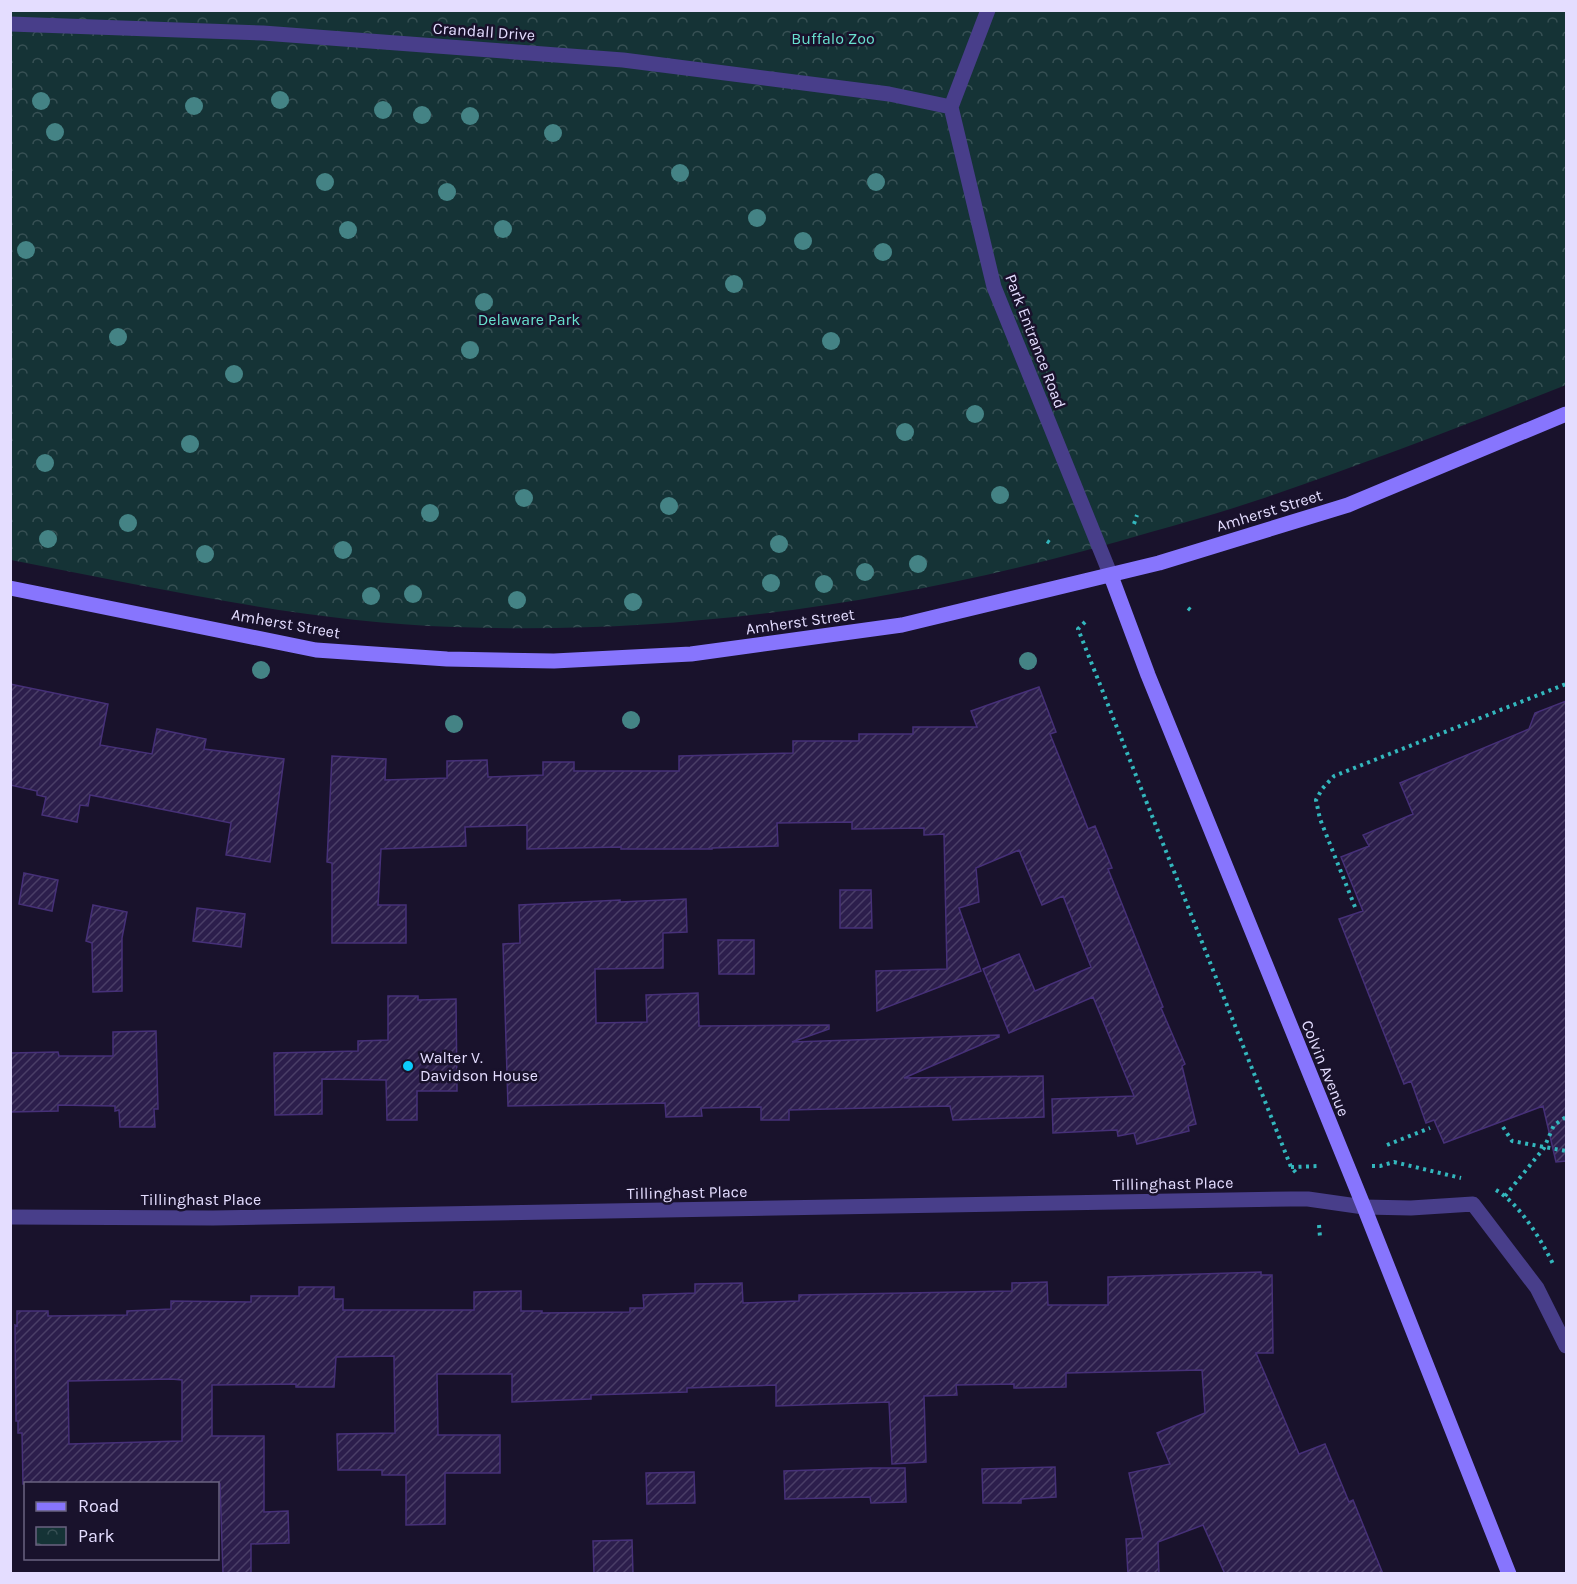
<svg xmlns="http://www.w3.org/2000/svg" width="1577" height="1584" font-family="Karla,sans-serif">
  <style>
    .park { fill: url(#park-crowns) }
    .building { fill: url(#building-hatch); stroke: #463078; stroke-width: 1.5; fill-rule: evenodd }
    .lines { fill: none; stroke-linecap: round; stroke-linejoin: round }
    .path { stroke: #33b7bd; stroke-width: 4; stroke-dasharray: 3 4.5; stroke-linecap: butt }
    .lane { stroke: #483e8a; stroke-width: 15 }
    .street { stroke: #483e8a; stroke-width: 15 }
    .secondary { stroke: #8775fd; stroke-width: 15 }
    .tree { fill: #448385 }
    .poi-dot { fill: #0ccbfc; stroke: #19122c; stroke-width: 2 }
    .labels { text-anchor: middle; stroke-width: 5; stroke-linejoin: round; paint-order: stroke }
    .street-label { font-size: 16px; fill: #e4ddff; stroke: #19122c }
    .park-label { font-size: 16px; fill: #68e0ce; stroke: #19122c }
    .poi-label { font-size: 16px; fill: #e4ddff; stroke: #19122c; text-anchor: start }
  </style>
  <defs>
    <pattern id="park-crowns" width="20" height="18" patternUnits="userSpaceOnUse" patternTransform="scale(1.5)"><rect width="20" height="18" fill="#153336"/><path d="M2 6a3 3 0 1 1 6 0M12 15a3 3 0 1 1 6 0" fill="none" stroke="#375054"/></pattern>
    <pattern id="building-hatch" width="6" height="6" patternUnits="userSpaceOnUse" patternTransform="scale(1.5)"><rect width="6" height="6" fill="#2c1e4c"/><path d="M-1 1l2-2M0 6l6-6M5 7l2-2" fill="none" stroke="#4a3e67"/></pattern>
  </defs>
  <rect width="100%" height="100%" fill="#19122c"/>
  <!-- park -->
  <path class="park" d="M10,11H1566V385C1465,425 1362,465 1258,500C1223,512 1187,522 1151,532C923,599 692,636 454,627C305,622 157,588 11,560Z"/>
  <!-- building -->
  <path class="building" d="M10,684L108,704L100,745L152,754L157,729L206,739L204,749L284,759L270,862L226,855L231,823L90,795L88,806L80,805L77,822L42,815L46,797L37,795V791L10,785Z
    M1039,687L1056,732L1050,734L1088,829L1095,826L1112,868L1108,869L1163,1007L1161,1008L1185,1064L1182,1066L1196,1124L1188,1126L1189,1131L1137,1144L1134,1133L1118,1136L1117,1130L1053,1133L1052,1099L1134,1096L1093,997L1009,1033L983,969L1019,954L1035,991L1091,967L1063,896L1042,905L1019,850L976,868L979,902L959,908L981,971L877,1011L876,971L947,969L944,834L924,835V828L852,829V822L777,823L778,846L712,848V849H621V847L527,849V825L465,827L466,846L381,849L378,905H406V943H332V863L327,862L332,756L386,759L385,780L447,778V761L487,760L488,777L543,775V762H574V771H679V756L793,753V741H859V734H913V727H977L971,711Z
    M1566,701V1161L1556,1162L1543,1106L1444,1143L1434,1120L1426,1123L1411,1081L1404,1084L1339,919L1363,911L1341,857L1369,846L1363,835L1413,814L1400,783L1529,729L1535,713Z
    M24,873L58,880L52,911L19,904Z
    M840,890H871L872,928H840Z
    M686,899L687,932L663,933V968L595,969L596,1023L647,1022L646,995L698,993L699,1026L829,1025V1029L792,1042L999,1035V1037L904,1078L1043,1076L1044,1117L953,1120L950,1106L789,1110V1120H761V1107L701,1108L702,1116L666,1117L665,1103L508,1106L503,944L520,943L519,905L620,900V902Z
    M93,905L127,912L122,938V991L93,992L92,943L86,941Z
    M197,908L245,914L241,947L193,941Z
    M718,940H754V974H719Z
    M388,996H418V1000L456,999L457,1091H417V1120H387L386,1080L322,1079V1114L275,1115L274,1053L358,1051V1041L388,1040Z
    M156,1031L158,1109H154L155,1127H120L119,1110L115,1111V1106L58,1105V1111L10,1112V1053L58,1052L59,1056H113V1032Z
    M1261,1272V1275H1272L1273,1353H1256L1299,1454L1325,1444L1349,1502L1353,1500L1383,1574H1225L1203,1525L1158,1542L1159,1574H1128L1126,1539L1143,1538L1129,1473L1170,1464L1157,1433L1205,1413L1202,1370L1066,1373V1387L1014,1388V1384L956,1385L957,1395L924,1396L926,1462L892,1464L889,1402L776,1406V1385L687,1388V1392L591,1395V1399L512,1402V1374H437L438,1435H500V1473H445V1524L406,1525V1475H382V1470H338L337,1434L395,1433L394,1356L336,1357L334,1387H296V1384L212,1385V1436H264V1512L288,1511L289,1543L251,1544V1574H223L220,1484H23L22,1433H18V1421H16L15,1325L17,1326V1311H48V1316L127,1315V1311L171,1309V1301L251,1302V1296H299V1287H334V1299H343V1310H474V1292L521,1291V1311H542V1313L630,1312V1308H644L643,1295L695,1293V1284L742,1283L743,1303L799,1301V1295L1012,1291V1283L1047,1282L1048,1305H1108V1277ZM171,1379L182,1380V1441L69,1444L68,1381Z
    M1055,1467L1056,1497L1021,1499V1503H983L982,1469Z
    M870,1468H905L906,1502L871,1503L870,1497L785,1499L784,1471Z
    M694,1472L695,1503L647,1504L646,1473Z
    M632,1540L633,1574H594L593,1541Z"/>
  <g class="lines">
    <!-- path -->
    <path class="path" d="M1134,524L1137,515
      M1047,541L1053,545
      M1188,608L1193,612
      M1085,622L1078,629L1291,1167L1298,1175
      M1355,907L1320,819L1316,800L1322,789L1334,776L1566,684
      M1503,1127L1512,1141L1566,1151
      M1387,1145L1430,1128
      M1372,1166H1380L1394,1162L1461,1178
      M1291,1167L1320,1166
      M1496,1190C1520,1204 1542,1241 1554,1266
      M1505,1196L1544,1148L1554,1125L1566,1117
      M1319,1225L1320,1237"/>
    <!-- lane -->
    <path class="lane" d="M1364,1207L1411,1208L1473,1204L1537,1288L1566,1346"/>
    <!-- street -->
    <path class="street" d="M988,10L951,107L994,287L1111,576
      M10,24L263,33L623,60L889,94L951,107
      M10,1217L213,1218L1291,1199H1308L1364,1207"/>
    <!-- secondary -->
    <path class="secondary" d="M1111,576L1148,675L1364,1207L1509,1574
      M10,588L316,650L447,659L554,661L691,654L902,625L1159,563L1348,505L1566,414"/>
  </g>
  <!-- trees -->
  <g class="tree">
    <circle cx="280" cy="100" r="9"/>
    <circle cx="41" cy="101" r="9"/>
    <circle cx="194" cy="106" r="9"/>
    <circle cx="383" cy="110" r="9"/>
    <circle cx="422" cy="115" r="9"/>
    <circle cx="470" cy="116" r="9"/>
    <circle cx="55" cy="132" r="9"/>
    <circle cx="553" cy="133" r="9"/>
    <circle cx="680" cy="173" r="9"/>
    <circle cx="325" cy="182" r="9"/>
    <circle cx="876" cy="182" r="9"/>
    <circle cx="447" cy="192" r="9"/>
    <circle cx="757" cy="218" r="9"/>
    <circle cx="503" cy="229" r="9"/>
    <circle cx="348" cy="230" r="9"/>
    <circle cx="803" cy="241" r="9"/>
    <circle cx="26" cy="250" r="9"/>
    <circle cx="883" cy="252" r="9"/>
    <circle cx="734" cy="284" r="9"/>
    <circle cx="484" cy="302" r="9"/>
    <circle cx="118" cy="337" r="9"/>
    <circle cx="831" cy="341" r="9"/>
    <circle cx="470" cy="350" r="9"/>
    <circle cx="234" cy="374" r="9"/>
    <circle cx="975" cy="414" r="9"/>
    <circle cx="905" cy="432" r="9"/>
    <circle cx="190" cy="444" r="9"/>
    <circle cx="45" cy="463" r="9"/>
    <circle cx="1000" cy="495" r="9"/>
    <circle cx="524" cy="498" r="9"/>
    <circle cx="669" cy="506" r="9"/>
    <circle cx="430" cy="513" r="9"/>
    <circle cx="128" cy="523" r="9"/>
    <circle cx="48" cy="539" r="9"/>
    <circle cx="779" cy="544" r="9"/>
    <circle cx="343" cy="550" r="9"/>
    <circle cx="205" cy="554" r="9"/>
    <circle cx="918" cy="564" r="9"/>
    <circle cx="865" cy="572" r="9"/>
    <circle cx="771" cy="583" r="9"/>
    <circle cx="824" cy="584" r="9"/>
    <circle cx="413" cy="594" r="9"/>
    <circle cx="371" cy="596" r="9"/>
    <circle cx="517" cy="600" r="9"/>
    <circle cx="633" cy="602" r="9"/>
    <circle cx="1028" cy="661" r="9"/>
    <circle cx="261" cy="670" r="9"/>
    <circle cx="631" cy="720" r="9"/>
    <circle cx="454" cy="724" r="9"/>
  </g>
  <!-- markers -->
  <circle class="poi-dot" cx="408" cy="1066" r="6"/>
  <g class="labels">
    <!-- street labels -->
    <g class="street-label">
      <text transform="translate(484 31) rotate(4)" y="6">Crandall Drive</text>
      <text transform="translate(1036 341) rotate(69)" y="6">Park Entrance Road</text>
      <text transform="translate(1269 510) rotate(-17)" y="6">Amherst Street</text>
      <text transform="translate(800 621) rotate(-8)" y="6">Amherst Street</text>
      <text transform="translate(286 623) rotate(10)" y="6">Amherst Street</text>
      <text transform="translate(1326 1068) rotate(68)" y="6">Colvin Avenue</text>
      <text transform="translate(1173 1183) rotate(-1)" y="6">Tillinghast Place</text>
      <text transform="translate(687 1192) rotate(-1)" y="6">Tillinghast Place</text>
      <text x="201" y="1205">Tillinghast Place</text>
    </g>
    <!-- park labels -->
    <g class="park-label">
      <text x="833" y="44">Buffalo Zoo</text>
      <text x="529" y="325">Delaware Park</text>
    </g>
    <!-- poi labels -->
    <g class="poi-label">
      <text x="420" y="1063">Walter V.<tspan x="420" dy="18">Davidson House</tspan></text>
    </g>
  </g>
  <!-- border -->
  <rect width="1577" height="1584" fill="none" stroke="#e4ddff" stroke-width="24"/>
  <!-- legend -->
  <rect x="24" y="1482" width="195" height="78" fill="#19122c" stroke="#6a6380" stroke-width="1.5"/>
  <rect x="36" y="1502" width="30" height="9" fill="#8775fd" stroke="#6a6380" stroke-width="1.5"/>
  <text x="78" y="1512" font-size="18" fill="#e4ddff">Road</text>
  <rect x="36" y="1527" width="30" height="18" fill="url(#park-crowns)" stroke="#6a6380" stroke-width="1.5"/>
  <text x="78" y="1542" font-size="18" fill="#e4ddff">Park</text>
</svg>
